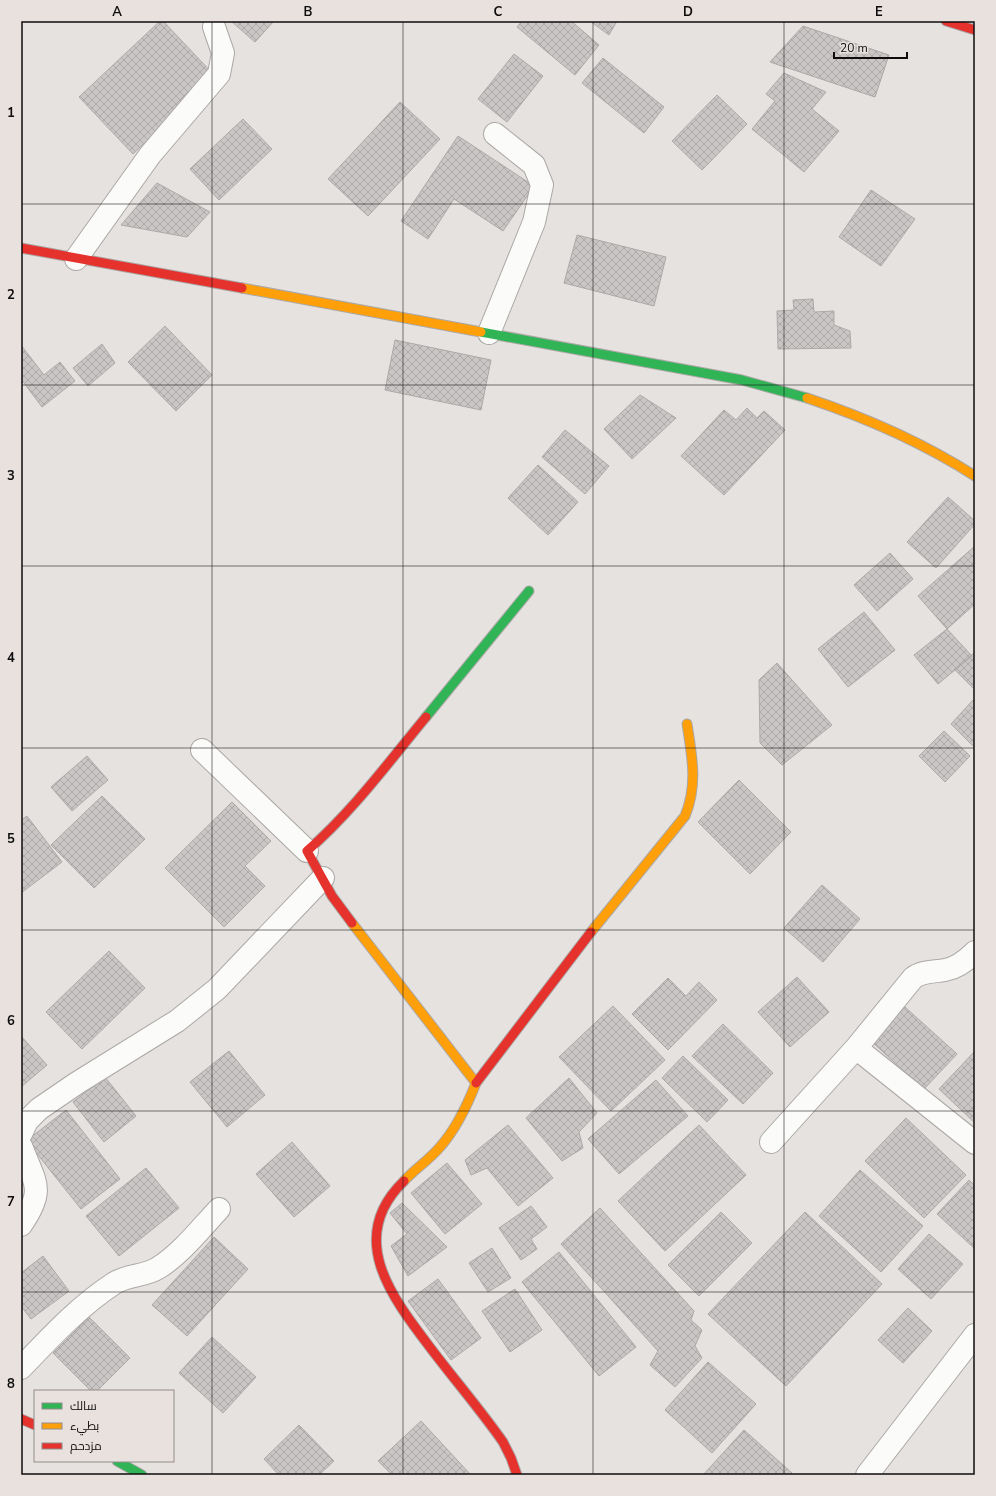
<svg xmlns="http://www.w3.org/2000/svg" width="996" height="1496" font-family="'Nunito Sans',Cairo,sans-serif">
  <style>
    .building { fill: url(#building-cross-hatch); stroke: #aca9a8 }
    .lines { fill: none; stroke-linecap: round; stroke-linejoin: round }
    .street-casing { stroke: #aba8a7; stroke-width: 24 }
    .fast-casing { stroke: #aba8a7; stroke-width: 11 }
    .slow-casing { stroke: #aba8a7; stroke-width: 11 }
    .jam-casing { stroke: #aba8a7; stroke-width: 11 }
    .street { stroke: #fbfbfa; stroke-width: 22 }
    .fast { stroke: #30b455; stroke-width: 9 }
    .slow { stroke: #ff9f0a; stroke-width: 9 }
    .jam { stroke: #e5322d; stroke-width: 9 }
    .grid { fill: none; stroke: #0e0c0c; stroke-width: 1; stroke-opacity: 0.55 }
    .neatline { fill: none; stroke: #0e0c0c; stroke-width: 1.5 }
    .grid-label { font-size: 13px; text-anchor: middle; font-weight: bold; fill: #0e0c0c }
  </style>
  <defs>
    <pattern id="building-cross-hatch" width="8" height="8" patternUnits="userSpaceOnUse"><rect width="8" height="8" fill="#cac6c6"/><path d="M0 0l8 8M0 8l8-8" fill="none" stroke="#aca9a9"/></pattern>
  </defs>
  <rect width="100%" height="100%" fill="#e6e2e0"/>
  <!-- building -->
  <path class="building" d="M160,21H163L215,76L133,154L79,97Z
    M231,21H274L255,42Z
    M522,21H571L599,45L575,75L517,27Z
    M590,21H617L609,35Z
    M803,26L889,55L875,97L770,62Z
    M514,54L543,76L507,122L478,99Z
    M603,58L664,107L644,133L582,83Z
    M784,73L826,92L812,109L839,131L804,172L752,129L775,101L766,94Z
    M717,95L747,124L702,170L672,141Z
    M400,102L440,139L368,216L328,179Z
    M243,119L272,149L219,200L190,169Z
    M458,136L534,186L503,231L454,199L428,239L401,221Z
    M157,183L210,212L187,237L121,225Z
    M871,190L915,219L881,266L839,237Z
    M577,235L666,257L654,306L564,283Z
    M813,299L814,312L834,311V325L850,331L851,348L778,349L777,311L794,310L793,300Z
    M165,326L212,375L176,411L128,362Z
    M395,340L491,360L481,410L385,390Z
    M102,344L115,363L88,386L73,368Z
    M21,345L44,375L60,362L75,381L42,407L21,379Z
    M640,395L676,418L632,459L604,429Z
    M747,408L757,418L764,411L785,430L724,495L681,456L724,410L736,420Z
    M565,430L609,466L585,494L542,457Z
    M538,465L578,502L548,535L508,498Z
    M948,497L975,521V524L936,568L907,542Z
    M975,546V604L947,629L918,596Z
    M890,553L913,579L877,611L854,585Z
    M864,612L895,650L848,687L818,649Z
    M947,629L972,656L938,684L914,655Z
    M975,652V690L955,670Z
    M777,663L832,725L782,765L760,743L759,680Z
    M973,700L975,702V744L973,746L951,724Z
    M944,731L970,756L945,782L919,756Z
    M87,756L108,780L72,811L51,787Z
    M739,780L791,832L750,874L698,822Z
    M102,796L145,839L94,888L51,845Z
    M232,802L271,841L245,866L265,886L224,927L165,868Z
    M27,816L62,862L21,893V820Z
    M822,885L860,919L823,962L784,928Z
    M109,951L145,988L82,1049L46,1012Z
    M797,977L829,1012L790,1047L758,1012Z
    M668,978L686,996L699,982L717,1000L668,1050L632,1014Z
    M613,1006L665,1060L611,1111L559,1057Z
    M905,1007L957,1054L924,1089L872,1042Z
    M723,1024L773,1073L743,1104L692,1056Z
    M21,1036L47,1065L21,1087Z
    M229,1051L265,1095L227,1127L190,1082Z
    M975,1051V1123L939,1089Z
    M683,1056L728,1100L707,1122L662,1078Z
    M105,1077L136,1116L104,1142L73,1102Z
    M569,1078L597,1113L579,1132L583,1148L562,1161L526,1118Z
    M656,1080L688,1116L619,1174L588,1139Z
    M66,1110L120,1179L81,1209L30,1145V1138Z
    M906,1118L966,1175L924,1218L865,1161Z
    M508,1125L553,1178L518,1206L487,1168L471,1175L465,1160Z
    M699,1125L746,1175L665,1251L618,1201Z
    M292,1142L330,1186L294,1217L256,1174Z
    M447,1163L482,1204L445,1234L411,1193Z
    M146,1168L179,1208L119,1256L86,1216Z
    M860,1170L923,1226L881,1272L819,1216Z
    M969,1180L975,1186V1249L937,1214Z
    M402,1203L447,1247L408,1276L391,1246L407,1234L390,1213Z
    M531,1206L547,1227L531,1239L537,1249L521,1260L499,1228Z
    M600,1208L694,1311L691,1320L702,1330L695,1346L702,1358L675,1387L650,1365L658,1351L561,1244Z
    M721,1212L752,1243L699,1296L668,1265Z
    M805,1212L882,1284L786,1386L708,1314Z
    M929,1234L963,1264L931,1299L898,1269Z
    M214,1237L248,1269L187,1336L152,1305Z
    M492,1248L511,1278L488,1292L469,1263Z
    M559,1252L636,1347L599,1376L522,1282Z
    M43,1256L69,1291L31,1319L21,1306V1273Z
    M438,1279L481,1338L451,1360L408,1301Z
    M515,1289L542,1330L510,1352L482,1311Z
    M908,1308L932,1331L903,1363L878,1340Z
    M89,1317L130,1358L97,1391H91L53,1353Z
    M212,1337L256,1377L223,1413L179,1373Z
    M708,1362L756,1404L712,1453L665,1410Z
    M421,1421L471,1475H392L378,1461Z
    M299,1425L334,1461L319,1475H279L264,1459Z
    M744,1430L792,1473L790,1475H703Z"/>
  <g class="lines">
    <!-- street casing -->
    <g class="street-casing">
      <path id="street" d="M76,259L150,155L219,74L223,53L214,27
        M489,333L534,222L542,185L534,165L495,134
        M202,750L307,851
        M856,1048L975,1143
        M21,1134L27,1121L39,1109L77,1083L177,1021L217,989L323,878
        M771,1142L856,1048L913,978C922,971 934,972 945,970C957,968 966,961 975,952
        M21,1146C35,1183 46,1189 21,1225
        M21,1368C49,1339 78,1307 113,1284C127,1274 144,1277 158,1268C180,1255 201,1228 219,1209
        M867,1475L975,1335"/>
    </g>
    <!-- fast casing -->
    <g class="fast-casing">
      <path id="fast" d="M481,332L742,380L807,398
        M426,717L529,591
        M117,1461L142,1475"/>
    </g>
    <!-- slow casing -->
    <g class="slow-casing">
      <path id="slow" d="M242,288L481,332
        M807,398C867,418 922,442 975,476
        M352,923L476,1083C467,1106 456,1129 440,1147C429,1160 415,1169 404,1181
        M591,932L685,816C698,785 692,756 687,724"/>
    </g>
    <!-- jam casing -->
    <g class="jam-casing">
      <path id="jam" d="M946,21L975,30
        M21,248L242,288
        M352,923L332,896L307,851C352,812 388,763 426,717
        M476,1083L591,932
        M404,1181C346,1237 391,1296 429,1346C453,1378 480,1409 503,1442L511,1458L517,1475
        M21,1419L35,1425"/>
    </g>
    <!-- street -->
    <use href="#street" class="street"/>
    <!-- fast -->
    <use href="#fast" class="fast"/>
    <!-- slow -->
    <use href="#slow" class="slow"/>
    <!-- jam -->
    <use href="#jam" class="jam"/>
  </g>
  <!-- grid -->
  <path class="grid" d="M212,21V1475M403,21V1475M593,21V1475M784,21V1475M21,204H975M21,385H975M21,566H975M21,748H975M21,930H975M21,1111H975M21,1292H975"/>
  <!-- border -->
  <rect width="996" height="1496" fill="none" stroke="#e8e1de" stroke-width="44"/>
  <!-- legend -->
  <rect x="34" y="1390" width="140" height="72" fill="#e8e1de" stroke="#918c8a"/>
  <rect x="42" y="1403" width="20" height="6" fill="#30b455" stroke="#918c8a"/>
  <text x="70" y="1410" font-size="12" fill="#0e0c0c">سالك</text>
  <rect x="42" y="1423" width="20" height="6" fill="#ff9f0a" stroke="#918c8a"/>
  <text x="70" y="1430" font-size="12" fill="#0e0c0c">بطيء</text>
  <rect x="42" y="1443" width="20" height="6" fill="#e5322d" stroke="#918c8a"/>
  <text x="70" y="1450" font-size="12" fill="#0e0c0c">مزدحم</text>
  <!-- scale -->
  <path d="M834 52v6h73v-6" fill="none" stroke="#0e0c0c" stroke-width="2"/>
  <text x="840" y="52" font-size="12" fill="#0e0c0c" stroke="#e8e1de" stroke-width="3" paint-order="stroke">20 m</text>
  <rect x="22" y="22" width="952" height="1452" class="neatline"/>
  <g class="grid-label">
    <text x="117" y="16">A</text>
    <text x="308" y="16">B</text>
    <text x="498" y="16">C</text>
    <text x="688" y="16">D</text>
    <text x="879" y="16">E</text>
    <text x="11" y="117">1</text>
    <text x="11" y="299">2</text>
    <text x="11" y="480">3</text>
    <text x="11" y="662">4</text>
    <text x="11" y="843">5</text>
    <text x="11" y="1025">6</text>
    <text x="11" y="1206">7</text>
    <text x="11" y="1388">8</text>
  </g>
</svg>
